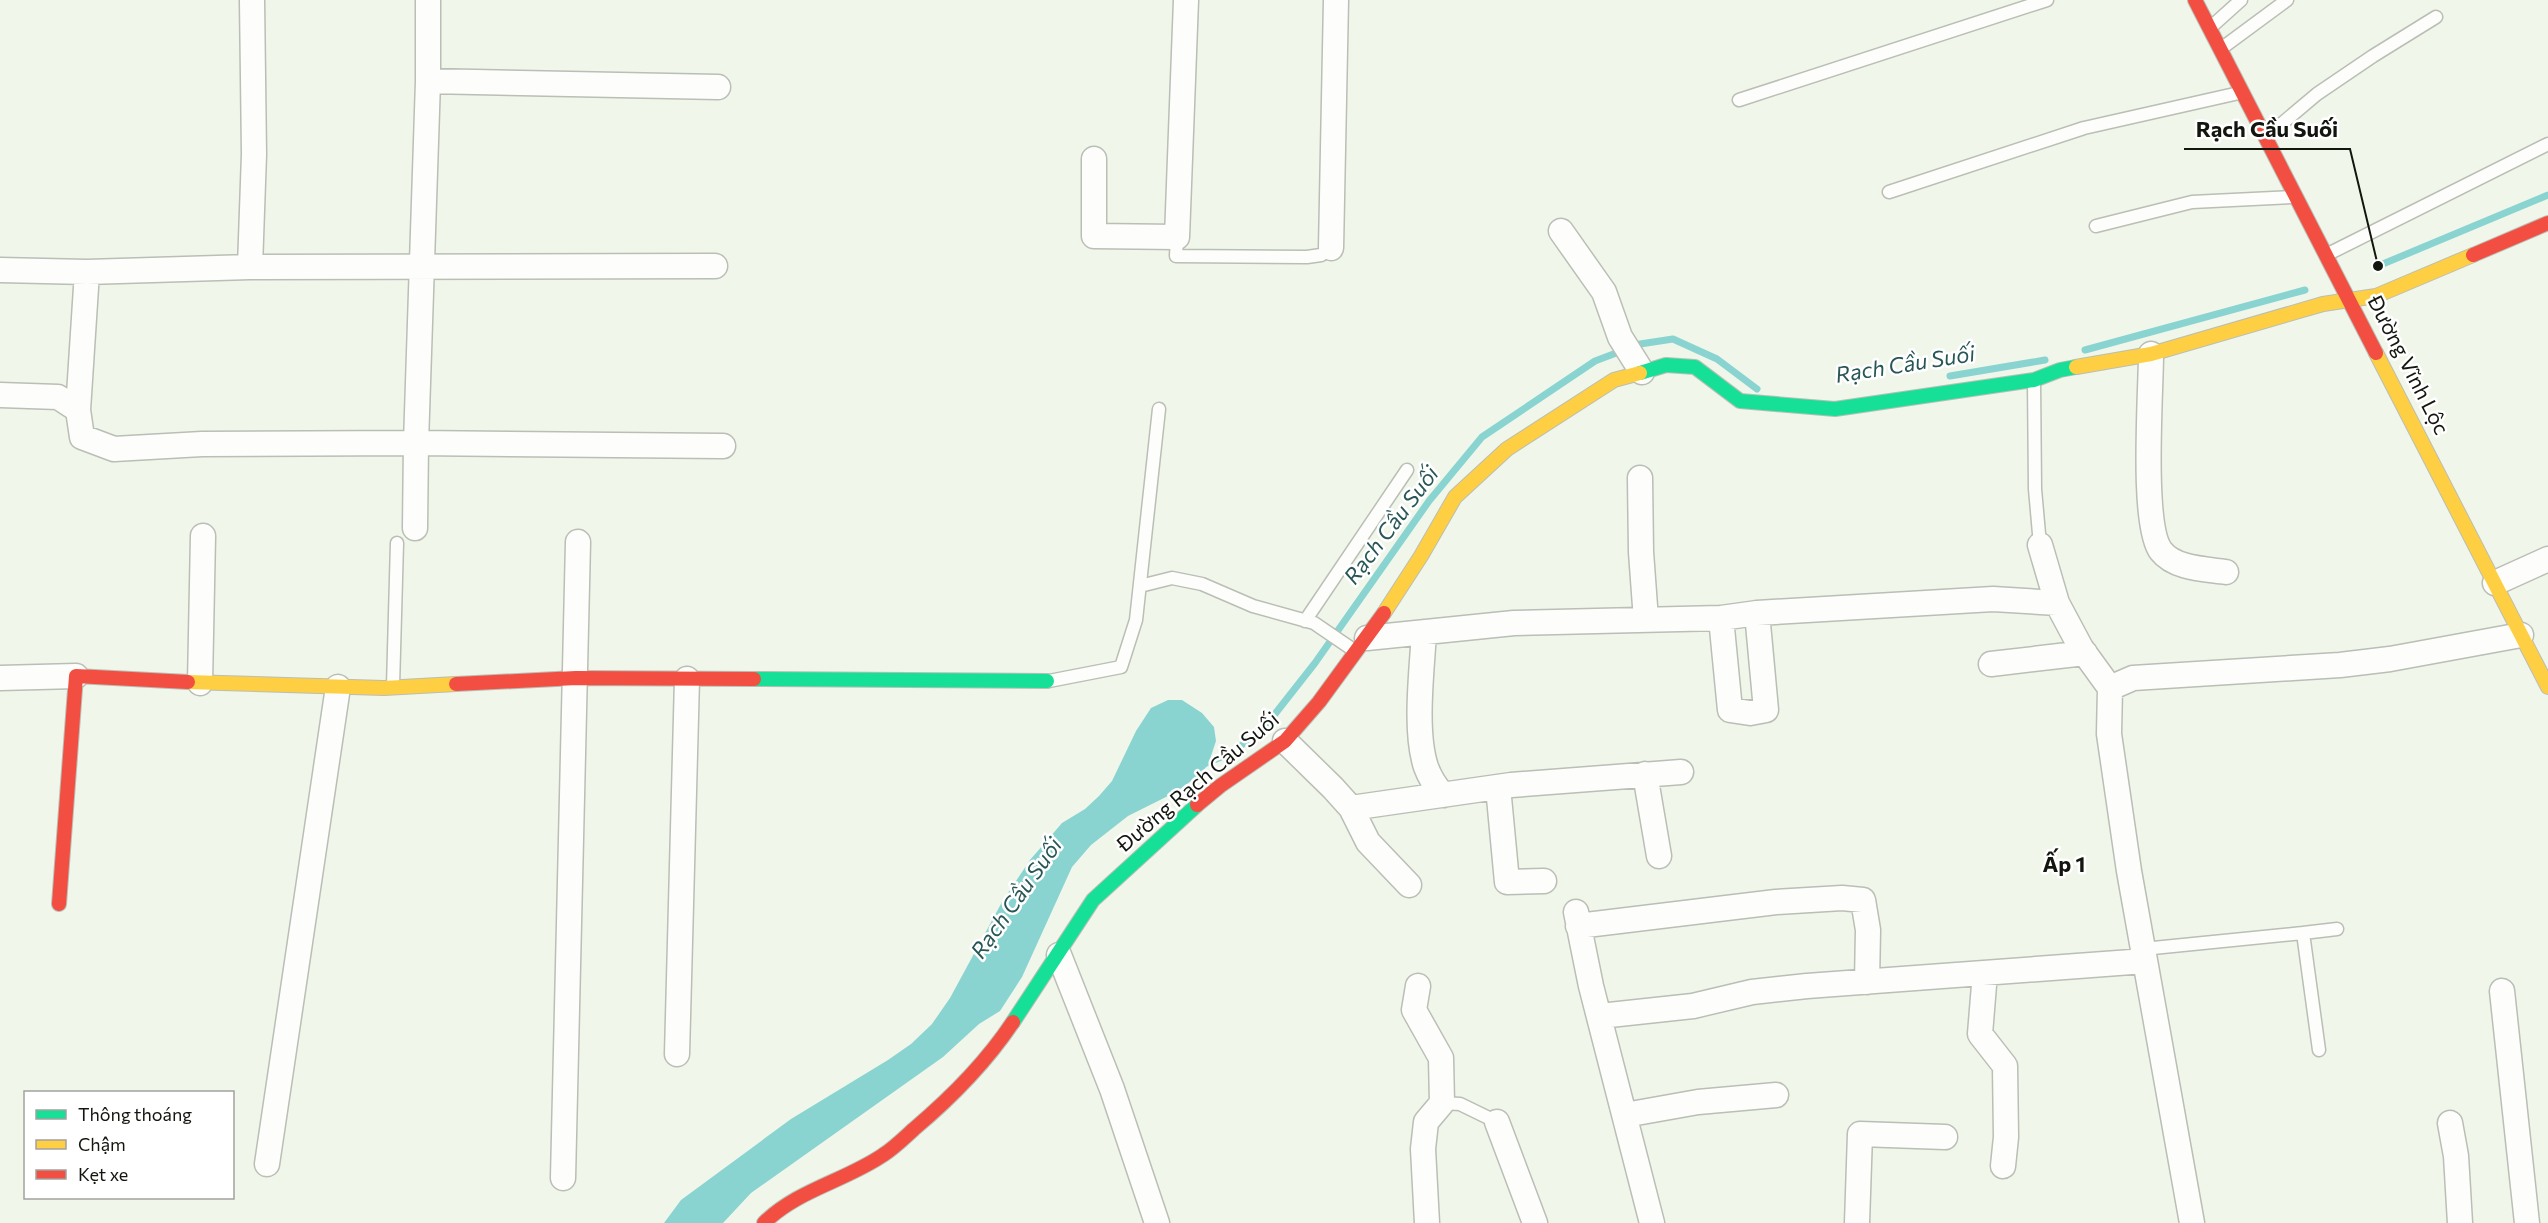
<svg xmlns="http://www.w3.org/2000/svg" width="2548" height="1223" font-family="Commissioner,sans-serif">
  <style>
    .water { fill: #89d4d1 }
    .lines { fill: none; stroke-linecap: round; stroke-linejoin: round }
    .stream { stroke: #89d4d1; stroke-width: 7 }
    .lane-casing { stroke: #babeb5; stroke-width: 15 }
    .street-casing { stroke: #babeb5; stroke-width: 27 }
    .fast-casing { stroke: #babeb5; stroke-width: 16 }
    .slow-casing { stroke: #babeb5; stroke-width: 16 }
    .jam-casing { stroke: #babeb5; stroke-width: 16 }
    .lane { stroke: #fdfefc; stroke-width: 12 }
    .street { stroke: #fdfefc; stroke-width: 24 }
    .fast { stroke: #16e098; stroke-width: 14 }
    .slow { stroke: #ffcf43; stroke-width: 14 }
    .jam { stroke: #f24e42; stroke-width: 14 }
    .labels { text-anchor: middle; stroke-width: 5; stroke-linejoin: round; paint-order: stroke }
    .street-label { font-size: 21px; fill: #13160e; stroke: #fff }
    .water-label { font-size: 22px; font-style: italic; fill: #285656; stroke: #fff }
    .neighbourhood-label { font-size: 22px; font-weight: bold; fill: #13160e; stroke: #fff }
    .leader { fill: none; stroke: #13160e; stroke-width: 2 }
    .callout-dot { fill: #13160e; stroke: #fff; stroke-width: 2 }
    .callout-label { font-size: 22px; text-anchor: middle; font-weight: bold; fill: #13160e; stroke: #fff; stroke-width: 5; stroke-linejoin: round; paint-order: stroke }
  </style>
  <rect width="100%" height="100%" fill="#f0f6ea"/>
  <!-- water -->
  <path class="water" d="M1168,700H1182L1202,713L1214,727L1216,741L1208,765L1198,776L1176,792L1128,816L1091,845L1072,867L1022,977L1000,1011L979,1024L943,1057L751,1193L723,1223H664L681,1200L791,1119L888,1060L911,1044L932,1024L950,998L1002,902L1030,860L1062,823L1085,809L1099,796L1112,781L1136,731L1151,708Z"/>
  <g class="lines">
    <!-- stream -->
    <path class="stream" d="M2378,266L2548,195
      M2085,350L2305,290
      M1950,376L2045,360
      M1201,765L1234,752L1271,719L1315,663L1429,501L1482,437L1595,361L1640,344L1673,339L1717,359L1757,389"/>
    <!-- lane casing -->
    <g class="lane-casing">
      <path id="lane" d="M2211,27L2241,0
        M2222,48L2287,0
        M1739,100L2047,0
        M2266,137L2317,94L2373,56L2436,17
        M1889,192L2084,128L2239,93
        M2096,226L2192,202L2293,197
        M1177,237L1176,256L1307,257L1321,255L1331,248
        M2328,254L2548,144
        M2034,381L2035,489L2040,545
        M1140,586L1172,578L1202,584L1253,606L1314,623L1355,651
        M1305,621L1407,470
        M1049,681L1121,667L1136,620L1159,409
        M393,686L397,543
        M2303,933L2337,929
        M2143,949L2303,933L2319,1050
        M1442,1103L1460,1104L1497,1122"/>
    </g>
    <!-- street casing -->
    <g class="street-casing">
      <path id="street" d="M428,81L718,87
        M1094,159V236L1177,237L1186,0
        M1561,231L1604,292L1620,337L1642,372
        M1331,248L1336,0
        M250,267L254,154L252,0
        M0,270L87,272L250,267L715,266
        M2151,354C2151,392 2141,525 2161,551C2175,569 2206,569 2226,572
        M0,395L58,397L78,410L82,437L114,449L202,444L416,443L428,81V0
        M78,410L87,272
        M1640,478L1641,552L1646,620
        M415,528L416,443L723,446
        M2040,545L2057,603L2081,648L2110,688
        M2495,583L2548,559
        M1721,618L1730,710L1750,713L1766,710L1757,613
        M1424,632C1422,670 1414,731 1426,767C1430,778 1436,787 1443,795
        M1367,638L1514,623L1721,618L1757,613L1993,599L2057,603
        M1991,664L2085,653
        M0,678L76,676
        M200,683L203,536
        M1285,741L1333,788L1351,808L1511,785L1681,772
        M1645,774L1659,856
        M1498,787L1507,882L1544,881
        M1351,808L1368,842L1409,885
        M1576,912L1591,986L1652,1223
        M1578,926L1776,902L1842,898L1863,900L1868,930L1867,982
        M1059,955L1112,1089L1157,1223
        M1985,973L1980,1034L2005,1066L2006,1137L2003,1166
        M1418,986L1414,1010L1441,1058L1442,1103L1426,1122L1423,1149L1427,1223
        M2502,991L2527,1223
        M1600,1016L1693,1006L1752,992L1807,986L2145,961
        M677,1054L687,679
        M1625,1115L1698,1102L1776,1095
        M1497,1122L1535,1223
        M2450,1123L2456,1156L2460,1223
        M267,1164L338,687
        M563,1178L578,542
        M1857,1223L1860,1134L1945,1137
        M2192,1223L2129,871L2109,734L2110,688L2133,678L2340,665L2390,659L2521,635"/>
    </g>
    <!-- fast casing -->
    <g class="fast-casing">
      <path id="fast" d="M1640,373L1666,365L1695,367L1740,401L1835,409L2034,380L2060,370L2076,367
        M754,679L1047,681
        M1013,1022L1093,900L1197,805"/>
    </g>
    <!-- slow casing -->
    <g class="slow-casing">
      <path id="slow" d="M2376,353L2548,687
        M2076,367L2151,354L2323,304L2376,296L2473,255
        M1384,613L1421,556L1455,497L1507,449L1614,380L1640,373
        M188,682L384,688L456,684"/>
    </g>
    <!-- jam casing -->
    <g class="jam-casing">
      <path id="jam" d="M2195,0L2376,353
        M2473,255L2548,223
        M456,684L576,678L754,679
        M1197,805L1220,786L1285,741L1319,702L1384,613
        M59,904L76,676L188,682
        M764,1223C797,1190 845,1181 883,1155C894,1148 904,1138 914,1129C952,1097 985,1064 1013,1022"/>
    </g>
    <!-- lane -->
    <use href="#lane" class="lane"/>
    <!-- street -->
    <use href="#street" class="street"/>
    <!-- fast -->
    <use href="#fast" class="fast"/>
    <!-- slow -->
    <use href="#slow" class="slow"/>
    <!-- jam -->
    <use href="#jam" class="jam"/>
  </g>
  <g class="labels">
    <!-- street labels -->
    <g class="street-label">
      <text transform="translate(2408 365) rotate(63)" y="7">Đường Vĩnh Lộc</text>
      <text transform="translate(1198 782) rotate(-40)" y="7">Đường Rạch Cầu Suối</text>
    </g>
    <!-- water labels -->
    <g class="water-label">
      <text transform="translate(1905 364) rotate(-9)" y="8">Rạch Cầu Suối</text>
      <text transform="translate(1391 525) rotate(-53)" y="8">Rạch Cầu Suối</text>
      <text transform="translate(1016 898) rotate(-55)" y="8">Rạch Cầu Suối</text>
    </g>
    <!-- neighbourhood labels -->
    <g class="neighbourhood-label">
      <text x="2064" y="872">Ấp 1</text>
    </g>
  </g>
  <!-- callouts -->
  <path class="leader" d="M2378 266L2350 149H2184"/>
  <circle class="callout-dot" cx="2378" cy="266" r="6"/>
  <g class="callout-label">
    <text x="2267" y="137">Rạch Cầu Suối</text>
  </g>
  <!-- legend -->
  <rect x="24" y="1091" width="210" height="108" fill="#ffffff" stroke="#a1a29f" stroke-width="1.5"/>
  <rect x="36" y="1110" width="30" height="9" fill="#16e098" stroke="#a1a29f" stroke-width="1.5"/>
  <text x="78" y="1121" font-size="18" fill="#13160e">Thông thoáng</text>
  <rect x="36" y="1140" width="30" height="9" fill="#ffcf43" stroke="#a1a29f" stroke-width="1.5"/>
  <text x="78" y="1151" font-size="18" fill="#13160e">Chậm</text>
  <rect x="36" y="1170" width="30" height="9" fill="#f24e42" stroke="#a1a29f" stroke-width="1.5"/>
  <text x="78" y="1181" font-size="18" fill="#13160e">Kẹt xe</text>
</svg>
